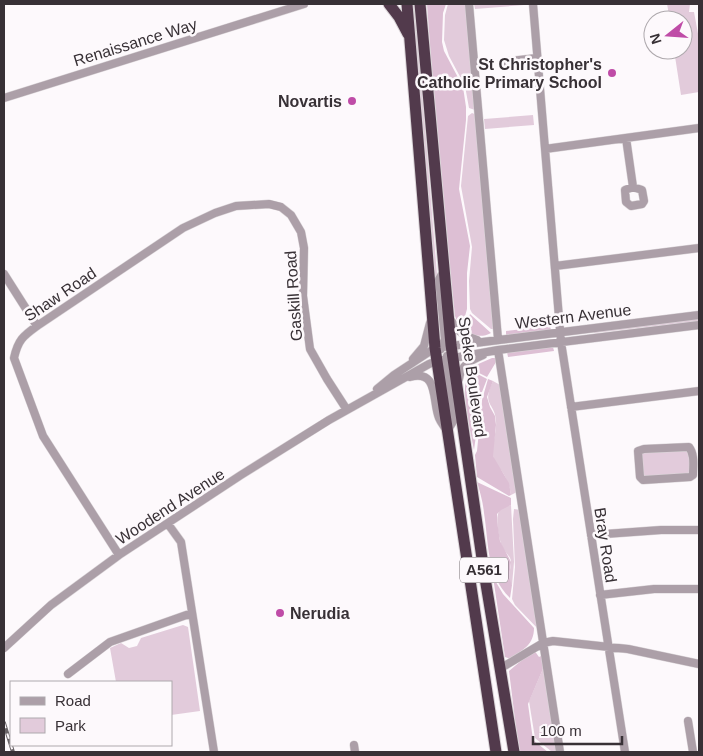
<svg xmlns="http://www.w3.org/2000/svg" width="703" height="756" font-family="Arial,sans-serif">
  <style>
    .green { fill: #e2cbdb }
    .forest { fill: #ddbfd4 }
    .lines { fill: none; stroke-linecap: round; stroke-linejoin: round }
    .minor-casing { stroke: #dad5d8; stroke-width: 9 }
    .highway-casing { stroke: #dad5d8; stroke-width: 13 }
    .minor { stroke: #ac9fa8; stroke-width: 8 }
    .highway { stroke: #523a4c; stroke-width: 11 }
    .rail-casing { stroke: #696367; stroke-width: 4 }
    .rail { stroke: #fdf9fc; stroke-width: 2; stroke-dasharray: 5.5; stroke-linecap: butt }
    .poi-dot { fill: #bf4ca7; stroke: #fdf9fc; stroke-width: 2 }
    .labels { text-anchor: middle; stroke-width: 5; stroke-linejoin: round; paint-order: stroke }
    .shield { fill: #fdf9fc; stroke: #736d71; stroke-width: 1 }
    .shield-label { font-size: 15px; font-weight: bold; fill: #383136 }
    .street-label { font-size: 16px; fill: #383136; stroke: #fdf9fc }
    .poi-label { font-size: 16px; font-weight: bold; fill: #383136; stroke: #fdf9fc; text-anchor: end }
  </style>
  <rect width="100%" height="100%" fill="#fdf9fc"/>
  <!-- green -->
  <path class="green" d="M412,4H415L442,336L440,337Z
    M448,4H468L475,110L469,108L465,86L449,56L444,40L445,15Z
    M474,4H524V5L475,9Z
    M667,4H690L689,12H694L699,39V92L681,95L674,50H683V20H670Z
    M472,113L477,115L495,329H491L472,313L470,309L469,281L472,247L461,186L468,116Z
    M533,115L534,125L485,129L484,119Z
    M699,318V321L594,333L593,330Z
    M493,381L502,386L519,491L511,495C510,487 507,479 503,473C500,468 494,463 493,456C491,445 497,433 496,421C495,402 481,406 493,381Z
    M688,451L690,454L691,473L687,474L645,478L642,476L640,456L642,453Z
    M511,505L514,562L512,585C506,577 511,571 511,562C511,556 505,553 503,548C499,541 494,516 500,510C503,507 508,506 511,505Z
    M514,509L521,510L539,630L515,605L512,599L515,567L513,519Z
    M183,625L188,627L200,711L171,715V682H116L110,648L121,643L129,648L137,646L141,638Z
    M545,664L557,751L552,752L535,738L529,701Z"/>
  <!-- forest -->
  <path class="forest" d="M427,4H446L443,13L442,42L444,51L463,87L466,107V120L459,189L470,246L467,273V309L462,327L459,326L455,316L438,156Z
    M470,314L491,333C482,338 472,336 464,330Z
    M550,326L551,330L506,335V331Z
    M553,347L554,351L508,357L507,352Z
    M492,358H496V362L487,377L471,369L476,365Z
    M470,370L487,379L482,392L474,450C471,432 458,385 470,370Z
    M488,379L493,381L487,397L490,407L495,416L496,425L493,456L509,483L511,495L509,496L477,477L475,455L477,451L482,400Z
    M477,482L511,498V505L501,510L497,514V521L500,541L511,562L509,577L512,585L510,598C486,574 489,544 484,513C483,502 480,492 477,482Z
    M493,577L503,594L534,628C534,645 523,649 511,659L505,657Z
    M534,650L539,657L543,655L545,664L528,704L533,740L548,752H519L509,671Z"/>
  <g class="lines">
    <!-- minor casing -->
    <g class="minor-casing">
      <path id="minor" d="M469,4L498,339
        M533,4L561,342L625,752
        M502,62L537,58
        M4,98L304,4
        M626,138L633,187L642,190L644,201L642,204L631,206L626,202L625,190L633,187
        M545,149L699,128
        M555,266L699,248
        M4,274L37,326
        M450,319C456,330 465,337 477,340
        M441,349L445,339L439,279L444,271
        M498,350L560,752
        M413,359L424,346L430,323
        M410,377C439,369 432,401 439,418C441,423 445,427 447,431L454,420L445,366L447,356
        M459,379C461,365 471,360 483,355
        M377,389L394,375L435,348L699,315
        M571,407L699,391
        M689,447C695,455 693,465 693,475L690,477L643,480L640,477L638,451L644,449Z
        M168,524L181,542L214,752
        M591,535L661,530H699
        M119,555L43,436L14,358C18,340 23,336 37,326L183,228L215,213L236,206L269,204L281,207L291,215L301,232L304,248L303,296L310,349L327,379L347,410
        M600,595L654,589H699
        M4,648L51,605L119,555L241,475L329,420L429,364L437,361L498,350L699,325
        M501,668L543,643L553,641L628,649L699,664
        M68,674L110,642L192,613
        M688,721L693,752
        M354,745L355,752"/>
    </g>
    <!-- highway casing -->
    <g class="highway-casing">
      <path id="highway" d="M389,4L399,17L408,34
        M407,4L435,348L496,752
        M420,4L451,345L484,572L514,752"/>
    </g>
    <!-- minor -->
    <use href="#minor" class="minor"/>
    <!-- highway -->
    <use href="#highway" class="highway"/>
    <!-- rail casing -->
    <g class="rail-casing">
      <path id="rail" d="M4,723L13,752"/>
    </g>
    <!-- rail -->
    <use href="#rail" class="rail"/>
  </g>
  <!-- markers -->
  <g class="poi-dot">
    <circle cx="612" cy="73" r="5"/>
    <circle cx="352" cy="101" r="5"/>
    <circle cx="280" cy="613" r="5"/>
  </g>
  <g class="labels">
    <!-- shield labels -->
    <rect class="shield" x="460" y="557.5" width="48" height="25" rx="4"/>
    <g class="shield-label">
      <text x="484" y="575">A561</text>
    </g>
    <!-- street labels -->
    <g class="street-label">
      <text transform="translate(135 42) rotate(-17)" y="6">Renaissance Way</text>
      <text transform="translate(60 294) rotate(-34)" y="6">Shaw Road</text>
      <text transform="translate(293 296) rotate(-94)" y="6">Gaskill Road</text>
      <text transform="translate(573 316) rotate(-7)" y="6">Western Avenue</text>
      <text transform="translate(473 377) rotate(82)" y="6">Speke Boulevard</text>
      <text transform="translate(170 506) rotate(-33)" y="6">Woodend Avenue</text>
      <text transform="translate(606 545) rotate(81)" y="6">Bray Road</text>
    </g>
    <!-- poi labels -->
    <g class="poi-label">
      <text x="602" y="70">St Christopher's<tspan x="602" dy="18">Catholic Primary School</tspan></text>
      <text x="342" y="107">Novartis</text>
      <text x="290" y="619" text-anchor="start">Nerudia</text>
    </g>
  </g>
  <!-- border -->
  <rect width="703" height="756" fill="none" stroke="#383136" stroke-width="10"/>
  <!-- legend -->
  <rect x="10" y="681" width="162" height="65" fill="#fdf9fc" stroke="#aea9ad"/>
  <rect x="20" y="697" width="25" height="8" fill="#ac9fa8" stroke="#aea9ad"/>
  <text x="55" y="706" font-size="15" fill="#383136">Road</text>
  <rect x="20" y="718" width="25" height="15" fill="#e2cbdb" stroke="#aea9ad"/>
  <text x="55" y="731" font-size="15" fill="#383136">Park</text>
  <!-- north arrow -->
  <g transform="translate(668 35) rotate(253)"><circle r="24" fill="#fdf9fc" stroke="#aea9ad"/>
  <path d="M0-4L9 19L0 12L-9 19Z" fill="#bf4ca7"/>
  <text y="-8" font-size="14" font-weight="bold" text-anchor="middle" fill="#383136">N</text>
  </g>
  <!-- scale -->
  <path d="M533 736v8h89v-8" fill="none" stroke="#383136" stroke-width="2.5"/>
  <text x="540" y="736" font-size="15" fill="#383136" stroke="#fdf9fc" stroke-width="4" paint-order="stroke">100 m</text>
</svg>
